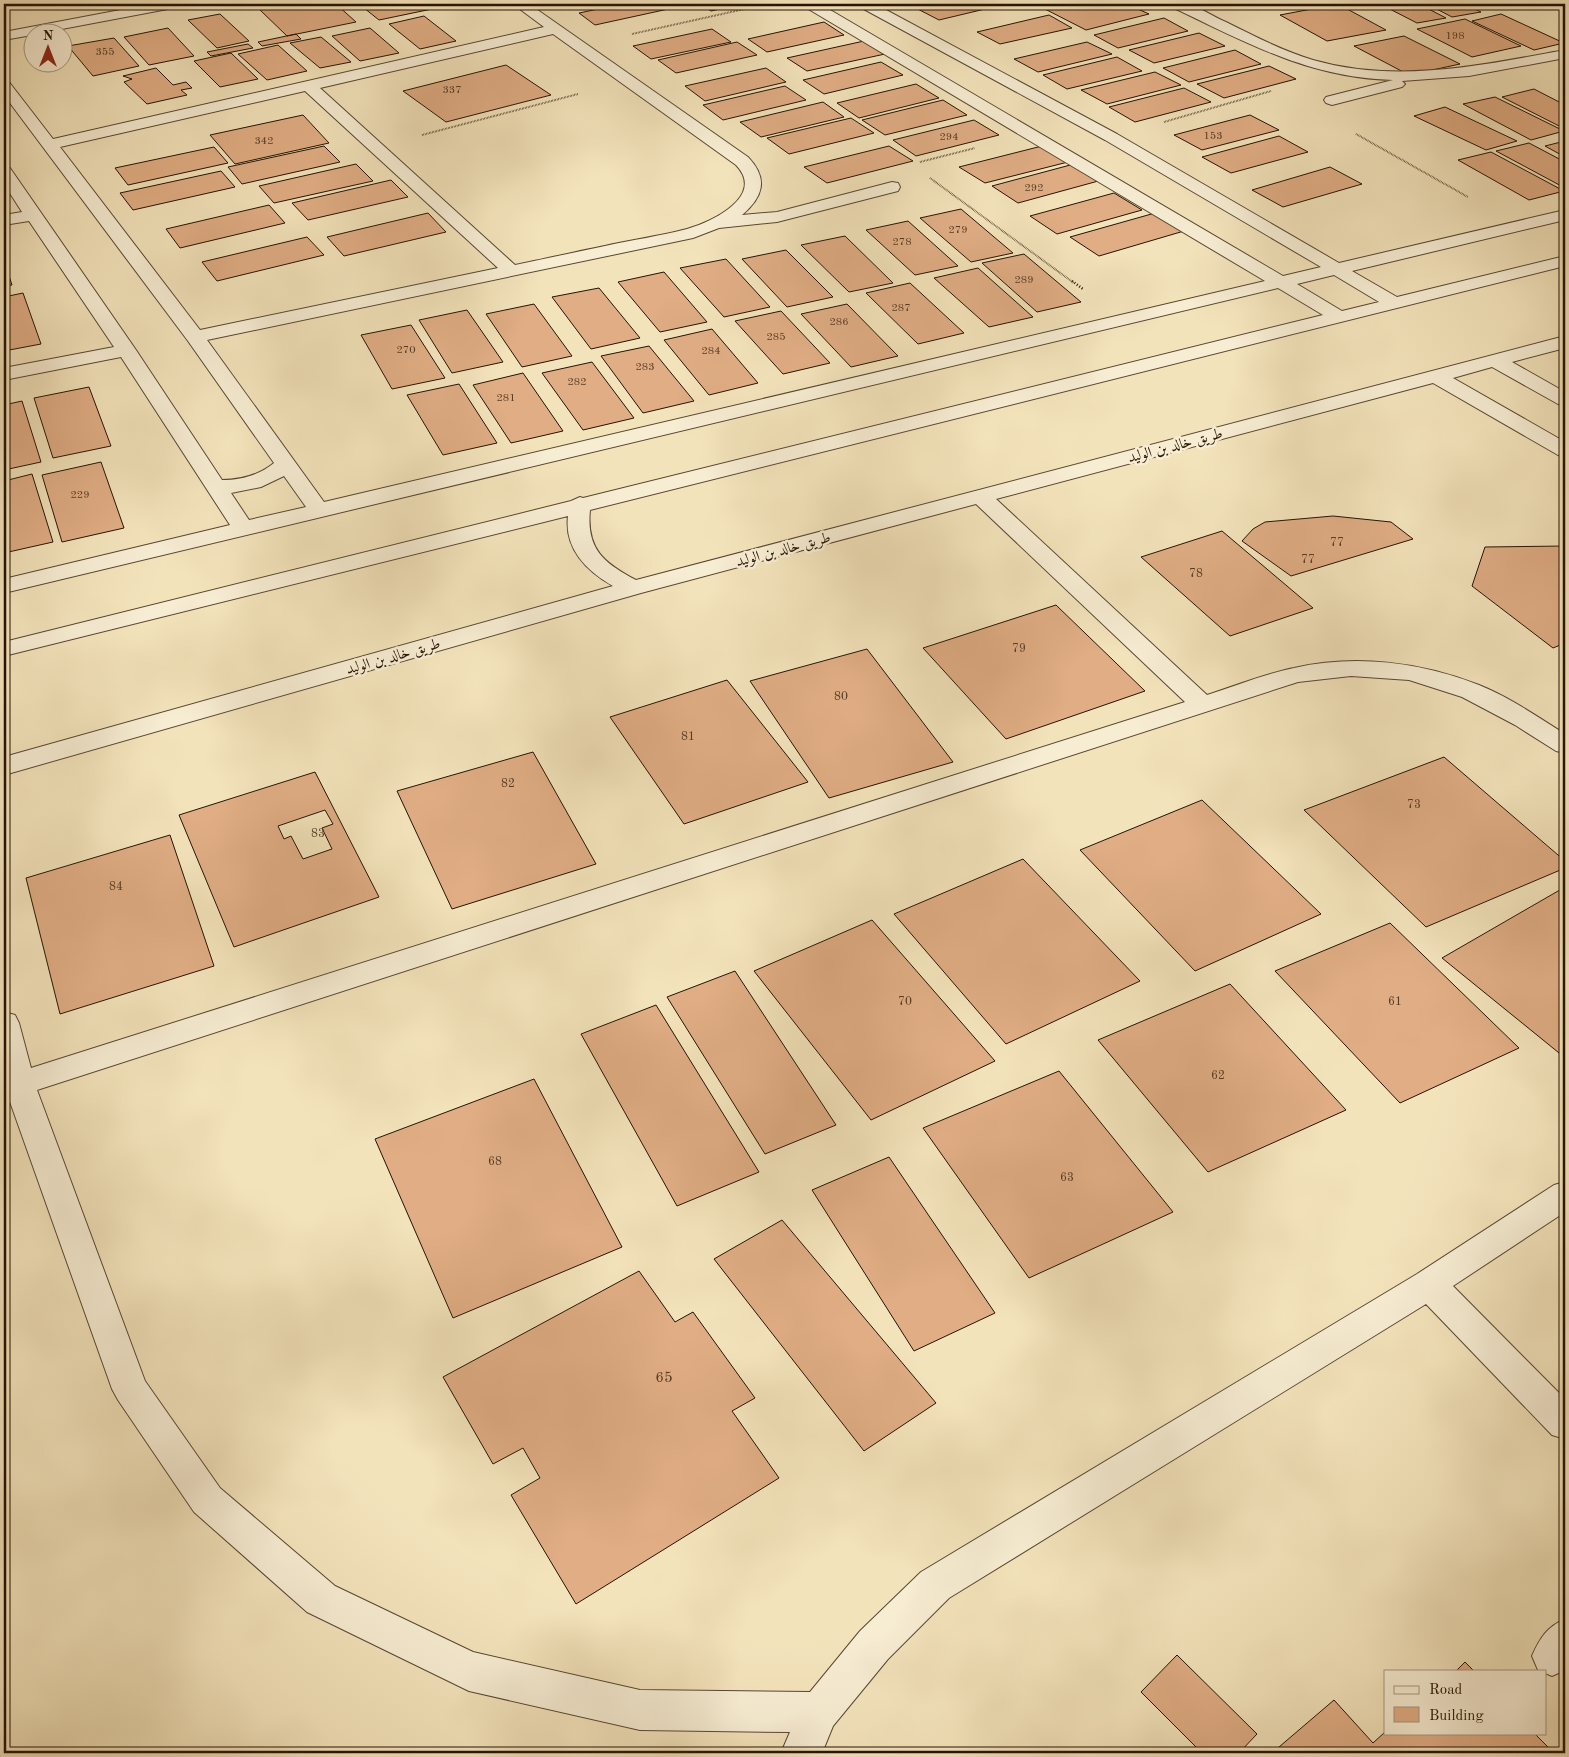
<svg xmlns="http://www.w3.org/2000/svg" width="1569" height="1757" font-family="'Old Standard TT',Amiri,serif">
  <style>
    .building { fill: #e0ad84; stroke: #251303; fill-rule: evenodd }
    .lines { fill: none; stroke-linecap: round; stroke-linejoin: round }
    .minor-casing { stroke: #584731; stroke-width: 2 }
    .path-far1 { stroke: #251303; stroke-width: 2; stroke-dasharray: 0.5 1; stroke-linecap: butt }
    .path { stroke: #251303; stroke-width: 2.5; stroke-dasharray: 1 2; stroke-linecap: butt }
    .minor { fill: #f7edd3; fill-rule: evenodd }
    .labels { text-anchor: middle; stroke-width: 5; stroke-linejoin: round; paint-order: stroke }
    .far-number-label { font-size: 11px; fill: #543a23 }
    .number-label { font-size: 12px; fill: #543a23 }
    .street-label { font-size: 15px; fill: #251303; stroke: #f7edd3 }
    .near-number-label { font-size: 15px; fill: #543a23 }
  </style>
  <rect width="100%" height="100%" fill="#f3e3bb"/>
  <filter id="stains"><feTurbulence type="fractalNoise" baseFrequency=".004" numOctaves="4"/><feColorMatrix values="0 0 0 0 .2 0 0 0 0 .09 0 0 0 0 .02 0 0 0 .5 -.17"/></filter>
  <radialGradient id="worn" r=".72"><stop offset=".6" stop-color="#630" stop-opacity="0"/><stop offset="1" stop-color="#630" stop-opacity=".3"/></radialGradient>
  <!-- building -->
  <path class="building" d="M285,4H336L356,22L287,36L259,9Z
    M359,4H456L379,20Z
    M622,4H666L673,8L595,25L579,13Z
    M700,4H743L711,11Z
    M908,4H1006L939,20Z
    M1054,4H1127L1149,14L1086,30L1041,7Z
    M1338,4L1386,30L1327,41L1280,15Z
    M1380,4H1419L1446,18L1417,23Z
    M1427,4H1465L1481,12L1452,17Z
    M1484,4H1514L1492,8Z
    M220,14L249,41L217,48L188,20Z
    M1501,14L1564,43L1534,50L1472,21Z
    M1049,15L1072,28L1000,44L977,32Z
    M424,16L456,41L420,49L389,24Z
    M1164,18L1188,31L1118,48L1094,35Z
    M1465,19L1521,46L1472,57L1417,29Z
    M824,22L844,35L767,52L748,39Z
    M168,28L194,56L149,65L124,37Z
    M370,28L399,53L360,61L332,36Z
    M712,29L731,42L651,59L633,46Z
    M1199,33L1225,46L1154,63L1129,50Z
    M296,34L301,39L262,46L258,42Z
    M1404,36L1460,64L1409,75L1354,46Z
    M321,37L351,62L320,68L290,43Z
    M114,38L139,66L93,76L68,46Z
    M864,41L885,54L807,71L787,58Z
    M737,42L757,55L676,73L658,60Z
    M1087,42L1112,54L1038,72L1014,59Z
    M248,44L253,48L211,56L207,52Z
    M278,45L307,71L267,80L238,54Z
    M1235,50L1261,64L1189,82L1163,68Z
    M231,53L258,79L220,87L194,61Z
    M1117,57L1142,71L1067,89L1043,75Z
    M881,62L903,75L824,94L803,80Z
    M506,65L551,95L446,122L403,91Z
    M1269,66L1296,79L1224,98L1197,84Z
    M156,68L173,85L186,82L192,88L181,90L187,95L147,104L124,82L132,79L123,76Z
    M766,68L786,82L705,101L685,86Z
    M1155,72L1181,85L1107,104L1081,90Z
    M916,84L939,98L859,118L837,103Z
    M785,86L806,100L723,120L703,105Z
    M1184,88L1211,102L1135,122L1109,107Z
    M1534,89L1565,105V129L1502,97Z
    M1495,97L1564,131L1531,140L1463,104Z
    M943,100L967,115L885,135L862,120Z
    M823,102L844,117L761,137L740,122Z
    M1445,107L1517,141L1486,150L1414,116Z
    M303,115L329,143L235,164L210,135Z
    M1250,115L1279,130L1202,150L1174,135Z
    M851,118L874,133L789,154L767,138Z
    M974,120L999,135L916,156L893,140Z
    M1279,136L1308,152L1231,173L1202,157Z
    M1565,141V157L1545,146Z
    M1529,143L1565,162V188L1496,151Z
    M324,146L340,162L242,184L228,167Z
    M889,146L913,161L827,183L804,167Z
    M1042,146L1068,162L985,183L959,167Z
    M214,147L228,163L128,185L115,168Z
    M1491,152L1564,191L1529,200L1458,160Z
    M356,164L373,181L274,203L259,186Z
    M1074,164L1102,180L1018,203L992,186Z
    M1330,167L1362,184L1283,207L1252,190Z
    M221,171L235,187L133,210L120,193Z
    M391,180L408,197L308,220L292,203Z
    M1114,193L1142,210L1057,234L1030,216Z
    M269,205L285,223L180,248L166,229Z
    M961,209L1013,253L971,262L920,218Z
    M428,213L446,232L344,256L327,237Z
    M1155,213L1184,231L1099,256L1070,237Z
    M908,221L958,266L915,275L866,230Z
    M845,236L893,283L849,292L801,245Z
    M307,237L324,255L217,281L202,262Z
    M786,250L833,297L787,307L742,259Z
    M1024,254L1081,302L1037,312L982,263Z
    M726,259L770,307L724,317L680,268Z
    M4,261L12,285L4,286Z
    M978,268L1033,317L989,327L934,278Z
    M664,272L707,322L660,332L618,282Z
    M910,283L964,333L918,344L866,293Z
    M599,288L640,338L591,349L552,297Z
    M23,293L41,344L4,351V297Z
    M534,304L572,356L522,367L486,314Z
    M847,304L898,356L851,367L801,314Z
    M467,310L503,362L452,373L419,320Z
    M781,311L830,363L783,374L735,321Z
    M411,325L445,378L392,389L361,335Z
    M712,329L758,383L709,395L664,340Z
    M649,346L694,401L643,413L601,356Z
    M592,362L634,418L583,430L542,373Z
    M523,373L563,431L511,443L473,385Z
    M459,384L497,443L443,455L407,395Z
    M89,387L111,446L53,458L34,398Z
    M22,401L41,462L4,470V405Z
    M101,462L124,528L62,542L42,475Z
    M32,474L53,542L4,553V481Z
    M1333,516L1391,522L1413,539L1291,576L1242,541L1253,529L1265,522Z
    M1222,531L1313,608L1230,636L1141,557Z
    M1565,546V643L1553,648L1472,586L1485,547Z
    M1056,605L1145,691L1006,739L923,648Z
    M867,649L953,762L829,798L750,681Z
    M727,680L808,782L684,824L610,717Z
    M533,752L596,864L452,909L397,791Z
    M1444,757L1565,861V868L1426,927L1304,810Z
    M315,772L379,897L234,947L179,815ZM325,810L333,824L322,828L332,849L303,859L291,836L284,839L278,826Z
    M1202,800L1321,914L1195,971L1080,850Z
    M170,835L214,966L60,1014L26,878Z
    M1023,859L1140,981L1006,1044L894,914Z
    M1565,887V1056L1564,1057L1442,958Z
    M872,920L995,1061L871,1120L754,971Z
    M1390,923L1519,1048L1400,1103L1275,971Z
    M735,971L836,1125L765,1154L667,997Z
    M1230,984L1346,1110L1208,1172L1098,1040Z
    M656,1005L759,1172L677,1206L581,1034Z
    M1059,1071L1173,1212L1029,1278L923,1128Z
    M534,1079L622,1247L453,1318L375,1139Z
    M889,1157L995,1313L914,1351L812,1190Z
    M782,1220L936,1403L864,1451L714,1259Z
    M639,1271L675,1322L693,1312L755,1398L732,1411L779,1478L576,1604L511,1495L540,1478L523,1448L493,1464L443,1377Z
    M1177,1655L1257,1734L1239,1753H1202L1141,1692Z
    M1465,1662L1474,1671H1456Z
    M1334,1700L1373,1743L1385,1732L1534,1733L1554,1753H1272Z"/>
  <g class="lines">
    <!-- minor casing -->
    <g class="minor-casing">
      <path id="minor" d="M152,4H180L178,7L173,8L46,32H32V35L4,40V32Z
        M513,4H529L748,157C769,179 763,197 742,215L777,212L892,182L898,183L900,187L898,191L777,222L719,228L693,238L207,340L324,502L1265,281L805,7L803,4H820L1283,276L1321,267L1105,140L860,7L858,4H875L1117,134L1339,263L1565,210V220L1352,271L1397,297L1565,256V266L590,510C586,549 604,563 636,580L1565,336V348L1512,362L1565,392V406L1558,404L1492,367L1453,378L1565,442V457L1558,455L1433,383L996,499L1207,695C1235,686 1264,674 1294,668C1355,654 1421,662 1479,685C1509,697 1538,717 1565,734V753L1556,751L1515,725L1462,697L1409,680L1351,676L1298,682L37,1090L145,1381L220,1488L335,1586L473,1652L640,1690L810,1692L860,1631L921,1572L1417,1274L1554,1185L1565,1182V1212L1453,1286L1565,1399V1439L1552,1435L1426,1304L949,1598L888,1659L833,1726L822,1753H781L790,1732L640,1730L469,1691L307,1612L194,1512L118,1400L112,1389L9,1099L4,1101V1012L15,1015L19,1023L31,1068L1185,702L976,504L641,593L4,775V757L613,586C587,571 564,549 568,516L4,656V642L571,501L580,497L583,498L1323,315L1278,288L4,593V579L230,525L121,357L4,380V368L114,347L29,221L4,225V215L22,212L4,184V167L10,168L136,350L222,480C242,480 259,475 274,463L188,341L4,95V80L9,82L53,139L544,27ZM553,34L736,165C766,196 712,222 687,229C660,236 632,240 605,246C575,252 545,259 515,265L320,88ZM305,91L498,268L200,330L60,147ZM1334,275L1379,302L1342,311L1297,284ZM284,476L306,507L249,520L231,493L261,487Z
        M1170,4C1175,4 1183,3 1189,4C1201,8 1214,17 1226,22C1254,36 1283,51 1313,60C1396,84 1482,65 1565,50V58L1469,76L1402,81L1405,84L1402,87L1332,105L1326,103L1324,100L1326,97L1393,80C1309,78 1245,42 1172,7Z
        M1565,1619V1670L1552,1676L1545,1673V1671L1538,1670L1532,1656C1540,1638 1547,1627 1565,1619Z"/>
    </g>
    <!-- path-far1 -->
    <path class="path-far1" d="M632,34L767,4
      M1164,122L1271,91
      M1356,134L1468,197
      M422,135L578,94
      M920,162L975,148
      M930,178L1074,283"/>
    <!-- path -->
    <path class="path" d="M1072,281L1083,289"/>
    <!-- minor -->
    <use href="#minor" class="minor"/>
  </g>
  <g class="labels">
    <!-- far-number labels -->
    <g class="far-number-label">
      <text x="1455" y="39">198</text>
      <text x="105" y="55">355</text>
      <text x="452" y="93">337</text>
      <text x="1213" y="139">153</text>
      <text x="949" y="140">294</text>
      <text x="264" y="144">342</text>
      <text x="1034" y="191">292</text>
      <text x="958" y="233">279</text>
      <text x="902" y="245">278</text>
      <text x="1024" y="283">289</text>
      <text x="901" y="311">287</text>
      <text x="839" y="325">286</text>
      <text x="776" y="340">285</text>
      <text x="406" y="353">270</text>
      <text x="711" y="354">284</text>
      <text x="645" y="370">283</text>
      <text x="577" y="385">282</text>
      <text x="506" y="401">281</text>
      <text x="80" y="498">229</text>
    </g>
    <!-- number labels -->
    <g class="number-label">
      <text x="1337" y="546">77</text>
      <text x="1308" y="563">77</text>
      <text x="1196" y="577">78</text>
      <text x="1019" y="652">79</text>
      <text x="841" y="700">80</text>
      <text x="688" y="740">81</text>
      <text x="508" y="787">82</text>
      <text x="1414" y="808">73</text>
      <text x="318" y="837">83</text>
      <text x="116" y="890">84</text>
      <text x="905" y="1005">70</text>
      <text x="1395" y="1005">61</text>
      <text x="1218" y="1079">62</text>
      <text x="495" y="1165">68</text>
      <text x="1067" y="1181">63</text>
    </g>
    <!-- street labels -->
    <g class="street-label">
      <text transform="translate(1175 445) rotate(-15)" y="5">طريق خالد بن الوليد</text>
      <text transform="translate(783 549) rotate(-15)" y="5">طريق خالد بن الوليد</text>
      <text transform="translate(393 656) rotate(-16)" y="5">طريق خالد بن الوليد</text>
    </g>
    <!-- near-number labels -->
    <g class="near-number-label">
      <text x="664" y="1382">65</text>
    </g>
  </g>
  <!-- margin -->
  <rect width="1569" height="1757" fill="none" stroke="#f3e3bb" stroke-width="20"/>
  <rect x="5" y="5" width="1559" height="1747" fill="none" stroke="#251303" stroke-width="2.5"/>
  <rect x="10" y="10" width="1549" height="1737" fill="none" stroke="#251303"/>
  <!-- legend -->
  <rect x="1384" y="1670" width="162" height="65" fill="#f7edd3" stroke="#a39680"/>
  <rect x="1394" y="1686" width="25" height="8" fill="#f7edd3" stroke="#a39680"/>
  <text x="1429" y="1694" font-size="15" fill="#251303">Road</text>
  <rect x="1394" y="1707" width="25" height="15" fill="#e0ad84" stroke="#a39680"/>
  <text x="1429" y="1720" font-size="15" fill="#251303">Building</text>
  <!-- north arrow -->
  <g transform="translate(48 48)"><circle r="24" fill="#f7edd3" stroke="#a39680"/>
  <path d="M0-4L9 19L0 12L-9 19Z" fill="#8f2418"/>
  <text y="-8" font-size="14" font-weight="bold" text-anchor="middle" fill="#251303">N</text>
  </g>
  <rect width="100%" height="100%" filter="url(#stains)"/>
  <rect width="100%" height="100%" fill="url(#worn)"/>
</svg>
